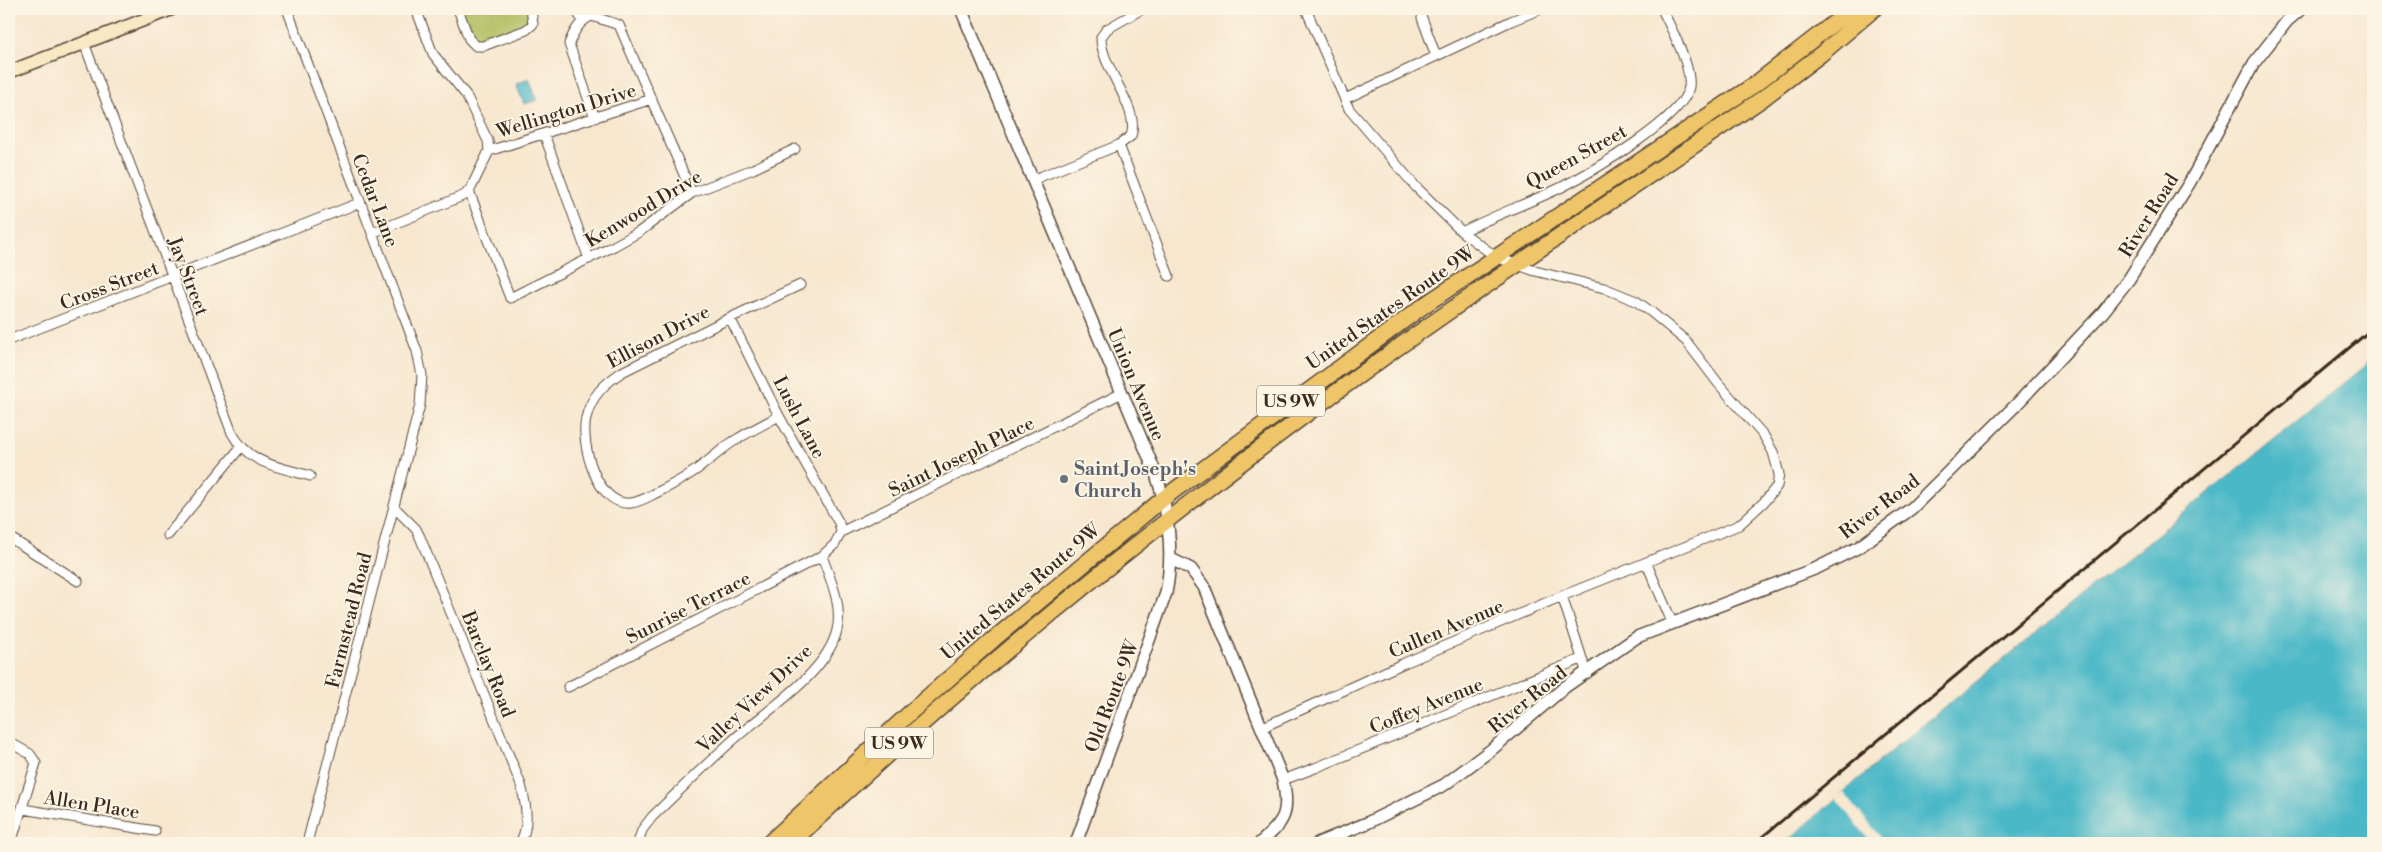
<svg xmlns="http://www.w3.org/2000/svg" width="2382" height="852" font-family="'Libre Bodoni',serif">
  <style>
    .green { fill: #b0be60; stroke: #76743f }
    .water { fill: #4cb8c7; stroke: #447172 }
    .pier { fill: #f7e7cf }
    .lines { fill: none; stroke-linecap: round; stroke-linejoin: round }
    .minor-casing { stroke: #574639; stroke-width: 11 }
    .tertiary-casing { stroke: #574639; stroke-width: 14 }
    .secondary-casing { stroke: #574639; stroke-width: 15 }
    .trunk-casing { stroke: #574639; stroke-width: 18 }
    .minor { stroke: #fff; stroke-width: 9 }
    .tertiary { stroke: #fff; stroke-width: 11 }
    .secondary { stroke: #f8e8c3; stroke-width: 12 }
    .trunk { stroke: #eec569; stroke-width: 15 }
    .rail { stroke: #3b2a1e; stroke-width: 3 }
    .worship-dot { fill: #6b7280; stroke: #fcf5e5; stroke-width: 2 }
    .labels { text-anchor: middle; stroke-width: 4; stroke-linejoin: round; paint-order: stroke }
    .shield { fill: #fcf5e5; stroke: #75675a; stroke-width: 1 }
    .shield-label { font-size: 18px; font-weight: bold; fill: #3b2a1e }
    .street-label { font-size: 19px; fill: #3b2a1e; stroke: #fcf5e5 }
    .worship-label { font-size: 19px; font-weight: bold; fill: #5b616d; stroke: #fcf5e5; text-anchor: start }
  </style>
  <rect width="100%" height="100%" fill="#fcf5e5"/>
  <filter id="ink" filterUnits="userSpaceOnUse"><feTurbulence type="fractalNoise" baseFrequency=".02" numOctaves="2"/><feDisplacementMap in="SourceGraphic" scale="10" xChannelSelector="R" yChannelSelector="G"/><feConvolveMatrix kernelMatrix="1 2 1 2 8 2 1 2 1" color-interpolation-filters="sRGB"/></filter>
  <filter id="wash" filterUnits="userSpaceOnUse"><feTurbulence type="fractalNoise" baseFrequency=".0096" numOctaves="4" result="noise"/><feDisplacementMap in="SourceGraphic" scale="20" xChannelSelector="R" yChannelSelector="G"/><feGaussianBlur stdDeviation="1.12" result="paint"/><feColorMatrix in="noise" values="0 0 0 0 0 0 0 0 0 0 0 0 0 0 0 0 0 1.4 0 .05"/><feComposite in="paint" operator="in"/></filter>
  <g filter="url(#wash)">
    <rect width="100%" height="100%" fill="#f7e7cf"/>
    <!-- green -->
    <path class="green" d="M458,9H531L533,24L476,46Z"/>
    <!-- water -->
    <path class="water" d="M529,79L537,100L524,104L516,84Z
      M2373,359V843H1785L1891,751Z"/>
    <!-- pier -->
    <path class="pier" d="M1844,792V793L1885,843H1865L1869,839L1835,798Z"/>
  </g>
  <g filter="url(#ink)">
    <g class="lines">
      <!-- minor casing -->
      <g class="minor-casing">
        <path id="minor" d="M287,9L417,351L422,375L420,405L307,843
          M458,9L469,39L476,46H483L526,30L533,24L531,9
          M577,9L582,22
          M1422,18L1436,56
          M84,43L232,433C250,465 277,466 310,476
          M1345,99L1511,21L1541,9
          M595,118L569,44C573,33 580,20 592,16L619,25L692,193
          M544,134L589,259
          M1119,145L1169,276
          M489,151L652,99
          M1032,180L1119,145L1131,136C1141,108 1100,67 1101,37L1107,29L1142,9
          M469,191L510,298L614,246L639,232L692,193L753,169L795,149
          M1462,232C1495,215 1529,203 1562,187C1591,172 1683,119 1689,87C1692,66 1671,29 1662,9
          M372,233L465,195L471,188L489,151L488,141L466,95L433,54L416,9
          M730,318L779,416L839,523L841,532
          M9,340L359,203
          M779,416C766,423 752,430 739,438C728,444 718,453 708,461C692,474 675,484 656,493C648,497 640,502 631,503C597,507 580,444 586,418C591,396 604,384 622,372L730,318L800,285
          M394,507L416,529L420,537L521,785C526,804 530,825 520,843
          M168,535L240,448
          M9,537L78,581
          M1646,562L1672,622
          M1562,596L1587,674
          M568,687L822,556L835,544L841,532L1122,393
          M1261,728L1402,664L1562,596L1739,525L1764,502L1777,486L1779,474L1773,452L1764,436L1718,383L1686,341L1650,311L1636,301L1604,288L1535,271L1496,257L1462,232L1416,187L1349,109L1306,9
          M9,742L30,754L36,763L11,843
          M1283,780L1315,768L1581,659
          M23,809L155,831
          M638,843L642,830L652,817C678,792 704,766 732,741C764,712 827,674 837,630C843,605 830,579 822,556"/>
      </g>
      <!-- tertiary casing -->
      <g class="tertiary-casing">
        <path id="tertiary" d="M961,9L1156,474C1169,513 1174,552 1166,593L1076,843
          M1171,559L1191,569L1204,587L1283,780C1290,813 1285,821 1260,843
          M1318,843L1367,823L1444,785L1491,750L1565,687L1637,637L1817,568L1859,547L1912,508L2016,405L2103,312L2129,279L2190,182L2254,63L2287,21L2301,9"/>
      </g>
      <!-- secondary casing -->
      <g class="secondary-casing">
        <path id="secondary" d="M9,72L172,9"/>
      </g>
      <!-- trunk casing -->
      <g class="trunk-casing">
        <path id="trunk" d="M769,843L913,710L995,638L1164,498L1426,304L1754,85L1852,9
          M791,843C978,667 1177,506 1386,356C1509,267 1637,185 1762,99L1821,54L1874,9"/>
      </g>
      <!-- minor -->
      <use href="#minor" class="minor"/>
      <!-- tertiary -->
      <use href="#tertiary" class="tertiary"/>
      <!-- secondary -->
      <use href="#secondary" class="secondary"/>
      <!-- trunk -->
      <use href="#trunk" class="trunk"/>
      <!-- rail -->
      <path class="rail" d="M1755,843L2373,328"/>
    </g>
  </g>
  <!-- markers -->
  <circle class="worship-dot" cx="1064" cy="479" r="5"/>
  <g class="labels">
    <!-- shield labels -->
    <g class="shield">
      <rect x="1257" y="385.5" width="68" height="31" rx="4"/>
      <rect x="865" y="727.5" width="68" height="31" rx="4"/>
    </g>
    <g class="shield-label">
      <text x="1291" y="407">US 9W</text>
      <text x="899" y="749">US 9W</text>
    </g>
    <!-- street labels -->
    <g class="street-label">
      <text transform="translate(566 110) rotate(-17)" y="7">Wellington Drive</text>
      <text transform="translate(1576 156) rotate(-29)" y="7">Queen Street</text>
      <text transform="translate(376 200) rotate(69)" y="7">Cedar Lane</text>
      <text transform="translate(643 208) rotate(-31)" y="7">Kenwood Drive</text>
      <text transform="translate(2148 215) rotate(-58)" y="7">River Road</text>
      <text transform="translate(189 276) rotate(69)" y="7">Jay Street</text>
      <text transform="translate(109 285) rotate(-21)" y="7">Cross Street</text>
      <text transform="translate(1390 307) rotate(-35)" y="7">United States Route 9W</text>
      <text transform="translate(658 336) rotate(-28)" y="7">Ellison Drive</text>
      <text transform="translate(1137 384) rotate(67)" y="7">Union Avenue</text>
      <text transform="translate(800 417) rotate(62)" y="7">Lush Lane</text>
      <text transform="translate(961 456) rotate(-26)" y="7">Saint Joseph Place</text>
      <text transform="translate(1879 506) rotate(-37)" y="7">River Road</text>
      <text transform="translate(1020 591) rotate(-40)" y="7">United States Route 9W</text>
      <text transform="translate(688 607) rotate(-27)" y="7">Sunrise Terrace</text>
      <text transform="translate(348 620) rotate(-76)" y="7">Farmstead Road</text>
      <text transform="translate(1446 628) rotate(-23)" y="7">Cullen Avenue</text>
      <text transform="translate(489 664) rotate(68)" y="7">Barclay Road</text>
      <text transform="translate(1111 696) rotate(-69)" y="7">Old Route 9W</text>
      <text transform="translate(754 698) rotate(-43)" y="7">Valley View Drive</text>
      <text transform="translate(1527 699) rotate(-39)" y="7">River Road</text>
      <text transform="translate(1426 705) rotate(-22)" y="7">Coffey Avenue</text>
      <text transform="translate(92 804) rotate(9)" y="7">Allen Place</text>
    </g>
    <!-- worship labels -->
    <g class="worship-label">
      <text x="1074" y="475">Saint Joseph's<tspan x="1074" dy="22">Church</tspan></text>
    </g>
  </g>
  <!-- margin -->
  <rect width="2382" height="852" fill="none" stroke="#fcf5e5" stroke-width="30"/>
</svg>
